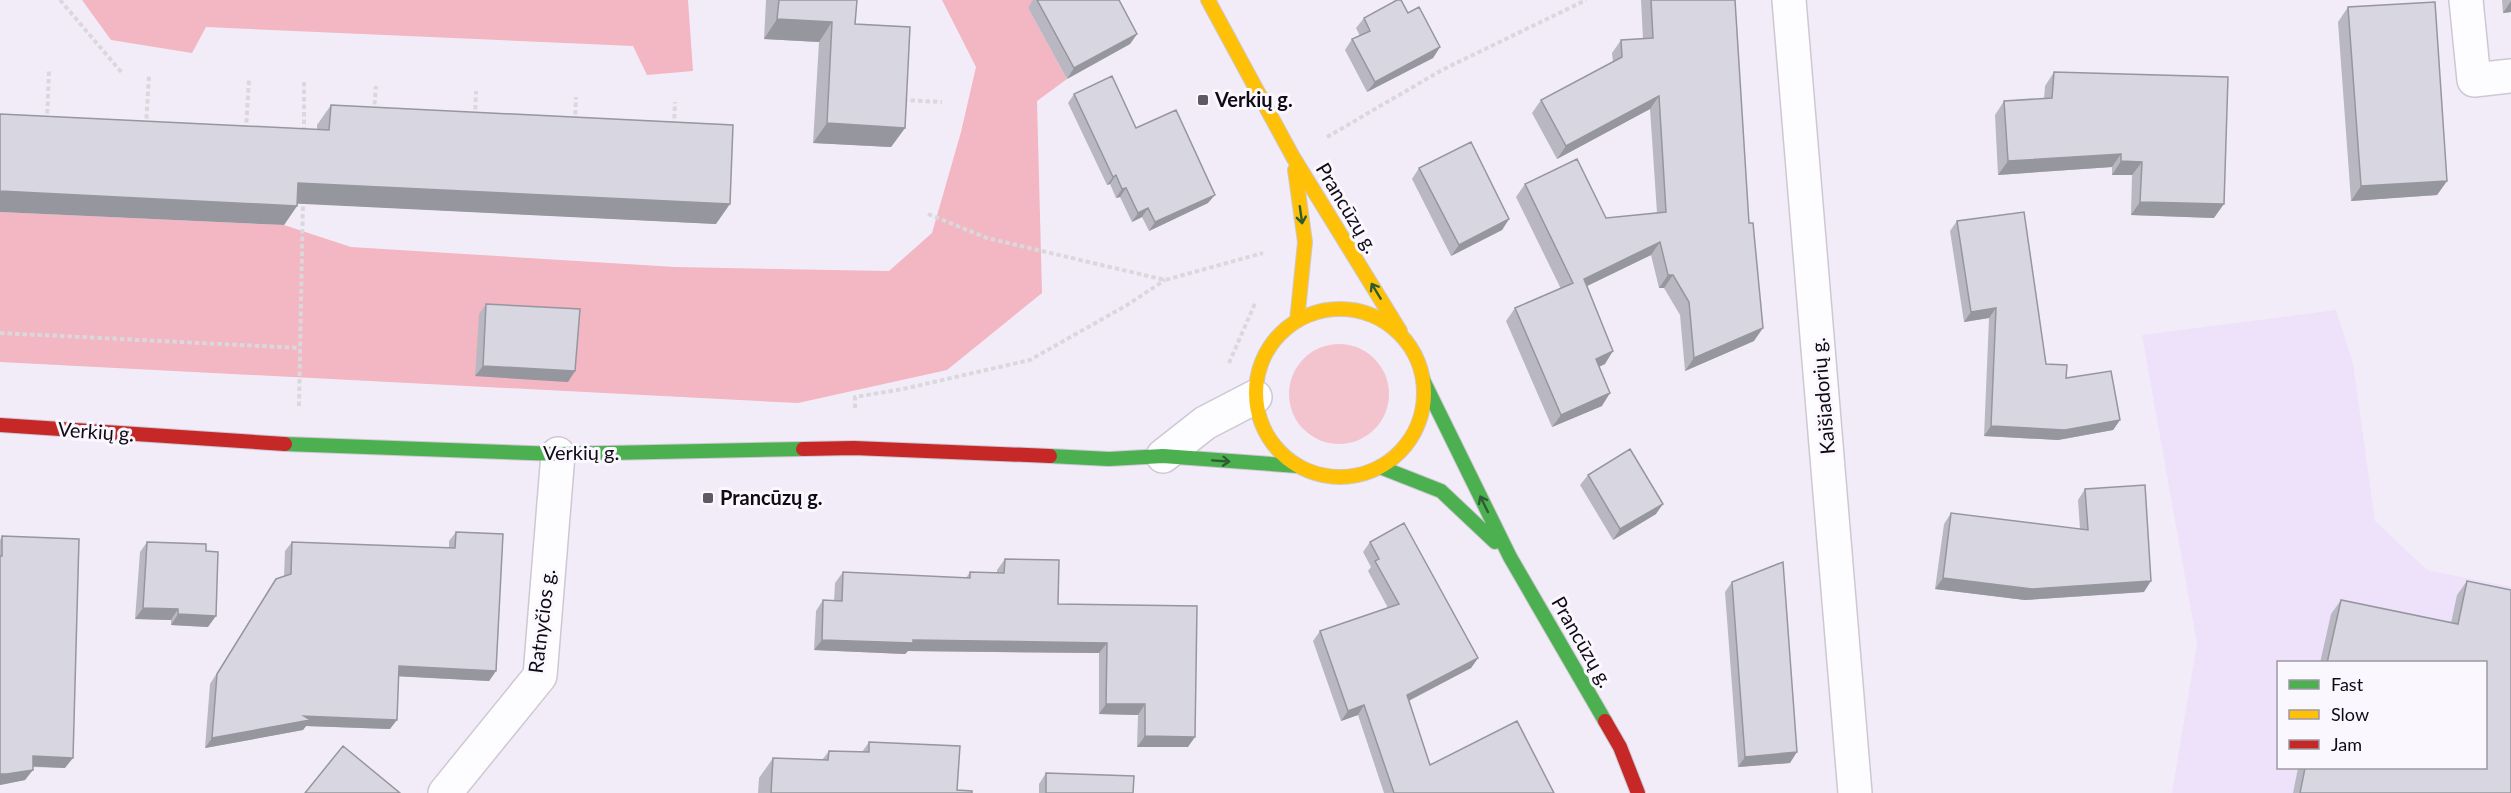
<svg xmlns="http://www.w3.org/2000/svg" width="2511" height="793" font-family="Lato,sans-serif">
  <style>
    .built { fill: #eee2fb; fill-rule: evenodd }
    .green { fill: #f3c4ce }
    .forest { fill: #f3b6c3 }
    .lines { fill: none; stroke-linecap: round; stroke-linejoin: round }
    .street-casing { stroke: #cdc8d2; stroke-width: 36 }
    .fast-casing { stroke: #cdc8d2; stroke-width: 16 }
    .slow-casing { stroke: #cdc8d2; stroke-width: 16 }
    .jam-casing { stroke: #cdc8d2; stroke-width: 16 }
    .path { stroke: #dad8dd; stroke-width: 4; stroke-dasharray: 4.5 3; stroke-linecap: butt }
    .street { stroke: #fdfcfe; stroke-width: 33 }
    .fast { stroke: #4caf50; stroke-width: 14 }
    .slow { stroke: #ffc107; stroke-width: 14 }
    .jam { stroke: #c62828; stroke-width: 14 }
    .wall { fill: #b9b8c2 }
    .shaded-wall { fill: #96969e }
    .building { fill: #d7d6e1; stroke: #96969e; stroke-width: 1.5 }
    .oneway { stroke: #2e5c32 }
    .poi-dot { fill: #5e5964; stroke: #faf8fe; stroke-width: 2 }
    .labels { text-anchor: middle; stroke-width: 6; stroke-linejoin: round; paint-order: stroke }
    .poi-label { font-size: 20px; font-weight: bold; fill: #0f0a14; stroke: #faf8fe; text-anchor: start }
    .street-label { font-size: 20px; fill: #0f0a14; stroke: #faf8fe }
  </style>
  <rect width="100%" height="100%" fill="#f2ecf9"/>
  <!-- built -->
  <path class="built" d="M2336,310L2353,363L2375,521L2427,570L2511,587V793H2172L2197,644L2142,335ZM2278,662H2486V768H2278Z"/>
  <!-- green -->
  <path class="green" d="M1289 394a50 50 0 1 1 100 0a50 50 0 1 1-100 0Z"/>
  <!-- forest -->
  <path class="forest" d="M82,0H688L693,71L647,75L633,46L206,27L192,53L111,40Z
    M942,0H1042L1028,8L1067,79L1037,101L1042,293L947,370L798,403L0,362V212L284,225L351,247L675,267L889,271L932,233L961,132L976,67Z"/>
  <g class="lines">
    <!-- street casing -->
    <g class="street-casing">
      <path id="street" d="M1789,0L1855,793
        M2466,0L2474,80L2511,76
        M1163,456L1205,423L1255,397
        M445,793L540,676L558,454"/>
    </g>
    <!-- fast casing -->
    <g class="fast-casing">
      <path id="fast" d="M1423,380L1510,557L1605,721
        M285,444L558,454L803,449
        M1050,456L1109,459L1163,456L1298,466
        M1380,467L1441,491L1495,542"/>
    </g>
    <!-- slow casing -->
    <g class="slow-casing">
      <path id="slow" d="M1208,0L1293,157L1400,331
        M1295,170L1305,242L1297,321
        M1256 393a84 84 0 1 1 168 0a84 84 0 1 1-168 0Z"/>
    </g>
    <!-- jam casing -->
    <g class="jam-casing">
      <path id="jam" d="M0,425L285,444
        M803,449L854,448L1050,456
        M1605,721L1620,747L1638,793"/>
    </g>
    <!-- path -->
    <path class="path" d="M60,0L123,74
      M304,82V133
      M903,100L942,102
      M374,112L376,86
      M475,117L476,91
      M47,121L49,71
      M575,122L576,97
      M146,126L149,75
      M674,126L675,102
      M246,130L249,79
      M1327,137L1442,70L1586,0
      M928,214L987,238L1165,280L1263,253
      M0,333L300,348
      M1229,363L1256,301
      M299,406L303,200
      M855,408V397L903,389L1030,360L1127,305L1165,280"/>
    <!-- street -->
    <use href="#street" class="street"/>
    <!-- fast -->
    <use href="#fast" class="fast"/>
    <!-- slow -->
    <use href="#slow" class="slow"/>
    <!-- jam -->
    <use href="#jam" class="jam"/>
  </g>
  <!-- wall -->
  <path class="wall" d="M766,0H857L855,24L905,128L891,147L813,143L819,42L764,39Z
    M1033,0H1119L1137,34L1130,44L1067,79L1028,8Z
    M1641,0H1735L1754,341L1685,371L1680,315L1664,288H1659L1651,255L1586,286L1605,364L1599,367L1602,406L1552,427L1506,321L1515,308L1561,289L1516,197L1525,184L1606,218L1657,213L1650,109L1557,159L1532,113L1541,100L1613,62L1612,53L1621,40L1643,39Z
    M2502,0H2511V12L2503,13Z
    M2348,7L2447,181L2437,195L2351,201L2338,22Z
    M1408,13L1440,47L1433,58L1367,92L1345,50L1352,39L1360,36L1356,28L1364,18Z
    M2054,72L2214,218L2131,215L2132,175H2112V167L1998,175L1995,115L2004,101L2044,99L2045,86Z
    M1074,94L1136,128L1208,203L1149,231L1142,217L1132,222L1120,197L1116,198L1110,184L1107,185L1068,103Z
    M331,105L716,224L297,203V206L284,225L317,129V125Z
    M1419,168L1509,219L1502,230L1451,256L1412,179Z
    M1957,221L2046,364L2066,378L2120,420L2113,430L2058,440L1984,436L1989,318L1964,322L1950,231Z
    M486,304L575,371L568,382L475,376L479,314Z
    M1588,475L1656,514L1613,540L1580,485Z
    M2085,489L2144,592L2025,600L1935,589L1944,524L1951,513L2080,529L2078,500Z
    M456,532L496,671L489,681L398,676L390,729L306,726L303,730L205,748L210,684L269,589L276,579L284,577L285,551L292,542L449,548V541Z
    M2,536L65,768L33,767L25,780L0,785V540Z
    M147,542L208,627L171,625V620L135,619L140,552Z
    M1370,542L1478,658L1471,668L1409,701L1430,765L1554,793H1384L1358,715L1341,721L1313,641L1320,631L1388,608L1368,571L1371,567L1363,552Z
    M1005,559L1058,604L1197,606L1188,747H1137L1138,715L1099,714V653L908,651L905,654L814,650L816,611L823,600L834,601L835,583L843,572L966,578L970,572L997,573V570Z
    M2467,581L2511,590V793H2293L2298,768H2486V663H2320L2331,614L2341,600L2451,623L2457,595Z
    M1732,582L1790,763L1738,767L1725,592Z
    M869,742L957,790L972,793H758L759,778L773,758L822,760L829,751L862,752Z
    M1046,773L1133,793H1039V784Z"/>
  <!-- shaded-wall -->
  <path class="shaded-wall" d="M2511,1V12L2503,13Z
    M777,19L832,22L819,42L764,39Z
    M1137,34L1130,44L1067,79L1074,68Z
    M1440,47L1433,58L1367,92L1375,82Z
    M1659,96L1650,109L1557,159L1566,146Z
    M827,123L905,128L891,147L813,143Z
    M2121,154L2112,167L1998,175L2008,161Z
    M2121,161L2142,162L2132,175H2112Z
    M1116,175L1110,184L1107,185L1113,177Z
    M2447,181L2437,195L2351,201L2361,186Z
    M298,183L730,204L716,224L284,203Z
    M1126,188L1120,197L1116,198L1122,189Z
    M0,191L297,206L284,225L0,212Z
    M1215,195L1208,203L1149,231L1155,222Z
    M2140,202L2224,204L2214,218L2131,215Z
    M1148,208L1142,217L1132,222L1138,213Z
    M1509,219L1502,230L1451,256L1459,245Z
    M1660,242L1651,255L1575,292L1584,279Z
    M1668,275H1673L1664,288H1659Z
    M1996,308L1989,318L1964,322L1971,312Z
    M1763,328L1754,341L1685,371L1694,358Z
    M1613,351L1605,364L1587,372L1596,359Z
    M483,366L575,371L568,382L475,376Z
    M1610,393L1602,406L1552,427L1561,415Z
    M2120,420L2113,430L2058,440L1984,436L1991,426Z
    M1663,504L1656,514L1613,540L1620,529Z
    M1943,578L2151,581L2144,592L2025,600L1935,589Z
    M143,608L178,609L171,620L135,619Z
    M178,614L216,616L208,627L171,625Z
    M822,640H913L1107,643L1099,653L908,651L905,654L814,650Z
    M1478,658L1471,668L1400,705L1407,695Z
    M399,666L496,671L489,681L392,676Z
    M1106,704H1145L1138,715L1099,714Z
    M1364,705L1358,715L1341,721L1348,711Z
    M304,716L397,720L390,729L306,726L303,730L205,748L212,738Z
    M1145,736L1195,737L1188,747H1137Z
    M1797,752L1790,763L1738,767L1745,757Z
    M33,756L73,758L65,768L26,766Z
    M33,770L25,780L0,785V774Z"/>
  <!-- building -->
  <path class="building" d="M779,0H857L855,24L910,27L905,128L827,123L832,22L777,19Z
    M1037,0H1119L1137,34L1074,68Z
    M1397,0H1401L1408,13L1419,7L1440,47L1375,82L1352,39L1370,31L1364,18Z
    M1651,0H1735L1749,223H1753L1763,328L1694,358L1689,302L1673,275H1668L1660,242L1584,279L1613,351L1596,359L1610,393L1561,415L1515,308L1573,283L1525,184L1577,159L1606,218L1666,212L1659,96L1566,146L1541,100L1622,57L1621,40L1653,38Z
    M2435,2L2447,181L2361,186L2348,7Z
    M2054,72L2228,77L2224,204L2140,202L2142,162L2121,161V154L2008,161L2004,101L2052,98Z
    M1112,76L1136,128L1176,110L1215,195L1155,222L1148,208L1138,213L1126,188L1122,189L1116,175L1113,177L1074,94Z
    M331,105L733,125L730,204L298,183L297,206L0,191V114L329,130Z
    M1471,142L1509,219L1459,245L1419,168Z
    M2024,212L2046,364L2067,365L2066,378L2111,371L2120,420L2065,430L1991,426L1996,308L1971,312L1957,221Z
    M486,304L580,309L575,371L483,366Z
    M1630,449L1663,504L1620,529L1588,475Z
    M2145,485L2151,581L2032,589L1943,578L1951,513L2088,530L2085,489Z
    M1404,523L1478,658L1407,695L1430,765L1517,721L1554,793H1394L1364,705L1348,711L1320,631L1399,604L1375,561L1379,559L1370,542Z
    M456,532L503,534L496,671L399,666L397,720L304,716L310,720L212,738L217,674L276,579L291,574L292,542L455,548Z
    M2,536L79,539L73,758L33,756V770L7,774H0V556H2Z
    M147,542L206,544V551L218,552L216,616L178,614V609L143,608Z
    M1005,559L1059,560L1058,604L1197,606L1195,737L1145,736V704H1106L1107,643L913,640V643L822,640L823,600L842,601L843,572L970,578V572L1004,573Z
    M1783,562L1797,752L1745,757L1732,582Z
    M2467,581L2511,590V793H2300L2305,768H2486V663H2327L2341,600L2458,624Z
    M869,742L960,746L957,790L972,791V793H771L773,758L828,760L829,751L869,752Z
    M343,746L400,793H305Z
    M1046,773L1134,776L1133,793H1046Z"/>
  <!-- one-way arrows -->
  <defs><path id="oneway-shaft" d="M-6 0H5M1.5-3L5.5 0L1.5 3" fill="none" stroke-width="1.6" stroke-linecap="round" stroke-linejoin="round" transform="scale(1.5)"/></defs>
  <g class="oneway">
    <use href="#oneway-shaft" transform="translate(1301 215) rotate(82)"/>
    <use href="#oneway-shaft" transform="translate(1376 291) rotate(-121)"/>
    <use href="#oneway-shaft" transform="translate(1221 461) rotate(4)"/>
    <use href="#oneway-shaft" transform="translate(1484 504) rotate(-116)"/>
  </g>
  <!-- markers -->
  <g class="poi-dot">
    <rect x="1197" y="94" width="12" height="12" rx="3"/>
    <rect x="702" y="492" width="12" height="12" rx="3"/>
  </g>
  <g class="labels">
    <!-- poi labels -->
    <g class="poi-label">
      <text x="1215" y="107">Verkių g.</text>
      <text x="720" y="505">Prancūzų g.</text>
    </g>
    <!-- street labels -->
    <g class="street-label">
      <text transform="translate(1347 208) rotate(59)" y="7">Prancūzų g.</text>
      <text transform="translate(1823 396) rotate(-95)" y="7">Kaišiadorių g.</text>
      <text transform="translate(96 432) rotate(4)" y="7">Verkių g.</text>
      <text x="581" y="460">Verkių g.</text>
      <text transform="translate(542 621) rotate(-83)" y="7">Ratnyčios g.</text>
      <text transform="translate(1582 642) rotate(60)" y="7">Prancūzų g.</text>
    </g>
  </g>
  <!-- legend -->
  <rect x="2277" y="661" width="210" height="108" fill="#faf8fe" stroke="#9c99a0" stroke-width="1.5"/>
  <rect x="2289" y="680" width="30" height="9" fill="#4caf50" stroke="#9c99a0" stroke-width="1.5"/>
  <text x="2331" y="691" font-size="18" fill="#0f0a14">Fast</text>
  <rect x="2289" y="710" width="30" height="9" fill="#ffc107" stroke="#9c99a0" stroke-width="1.5"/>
  <text x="2331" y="721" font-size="18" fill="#0f0a14">Slow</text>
  <rect x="2289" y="740" width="30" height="9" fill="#c62828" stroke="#9c99a0" stroke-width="1.5"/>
  <text x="2331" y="751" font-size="18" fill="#0f0a14">Jam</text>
</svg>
